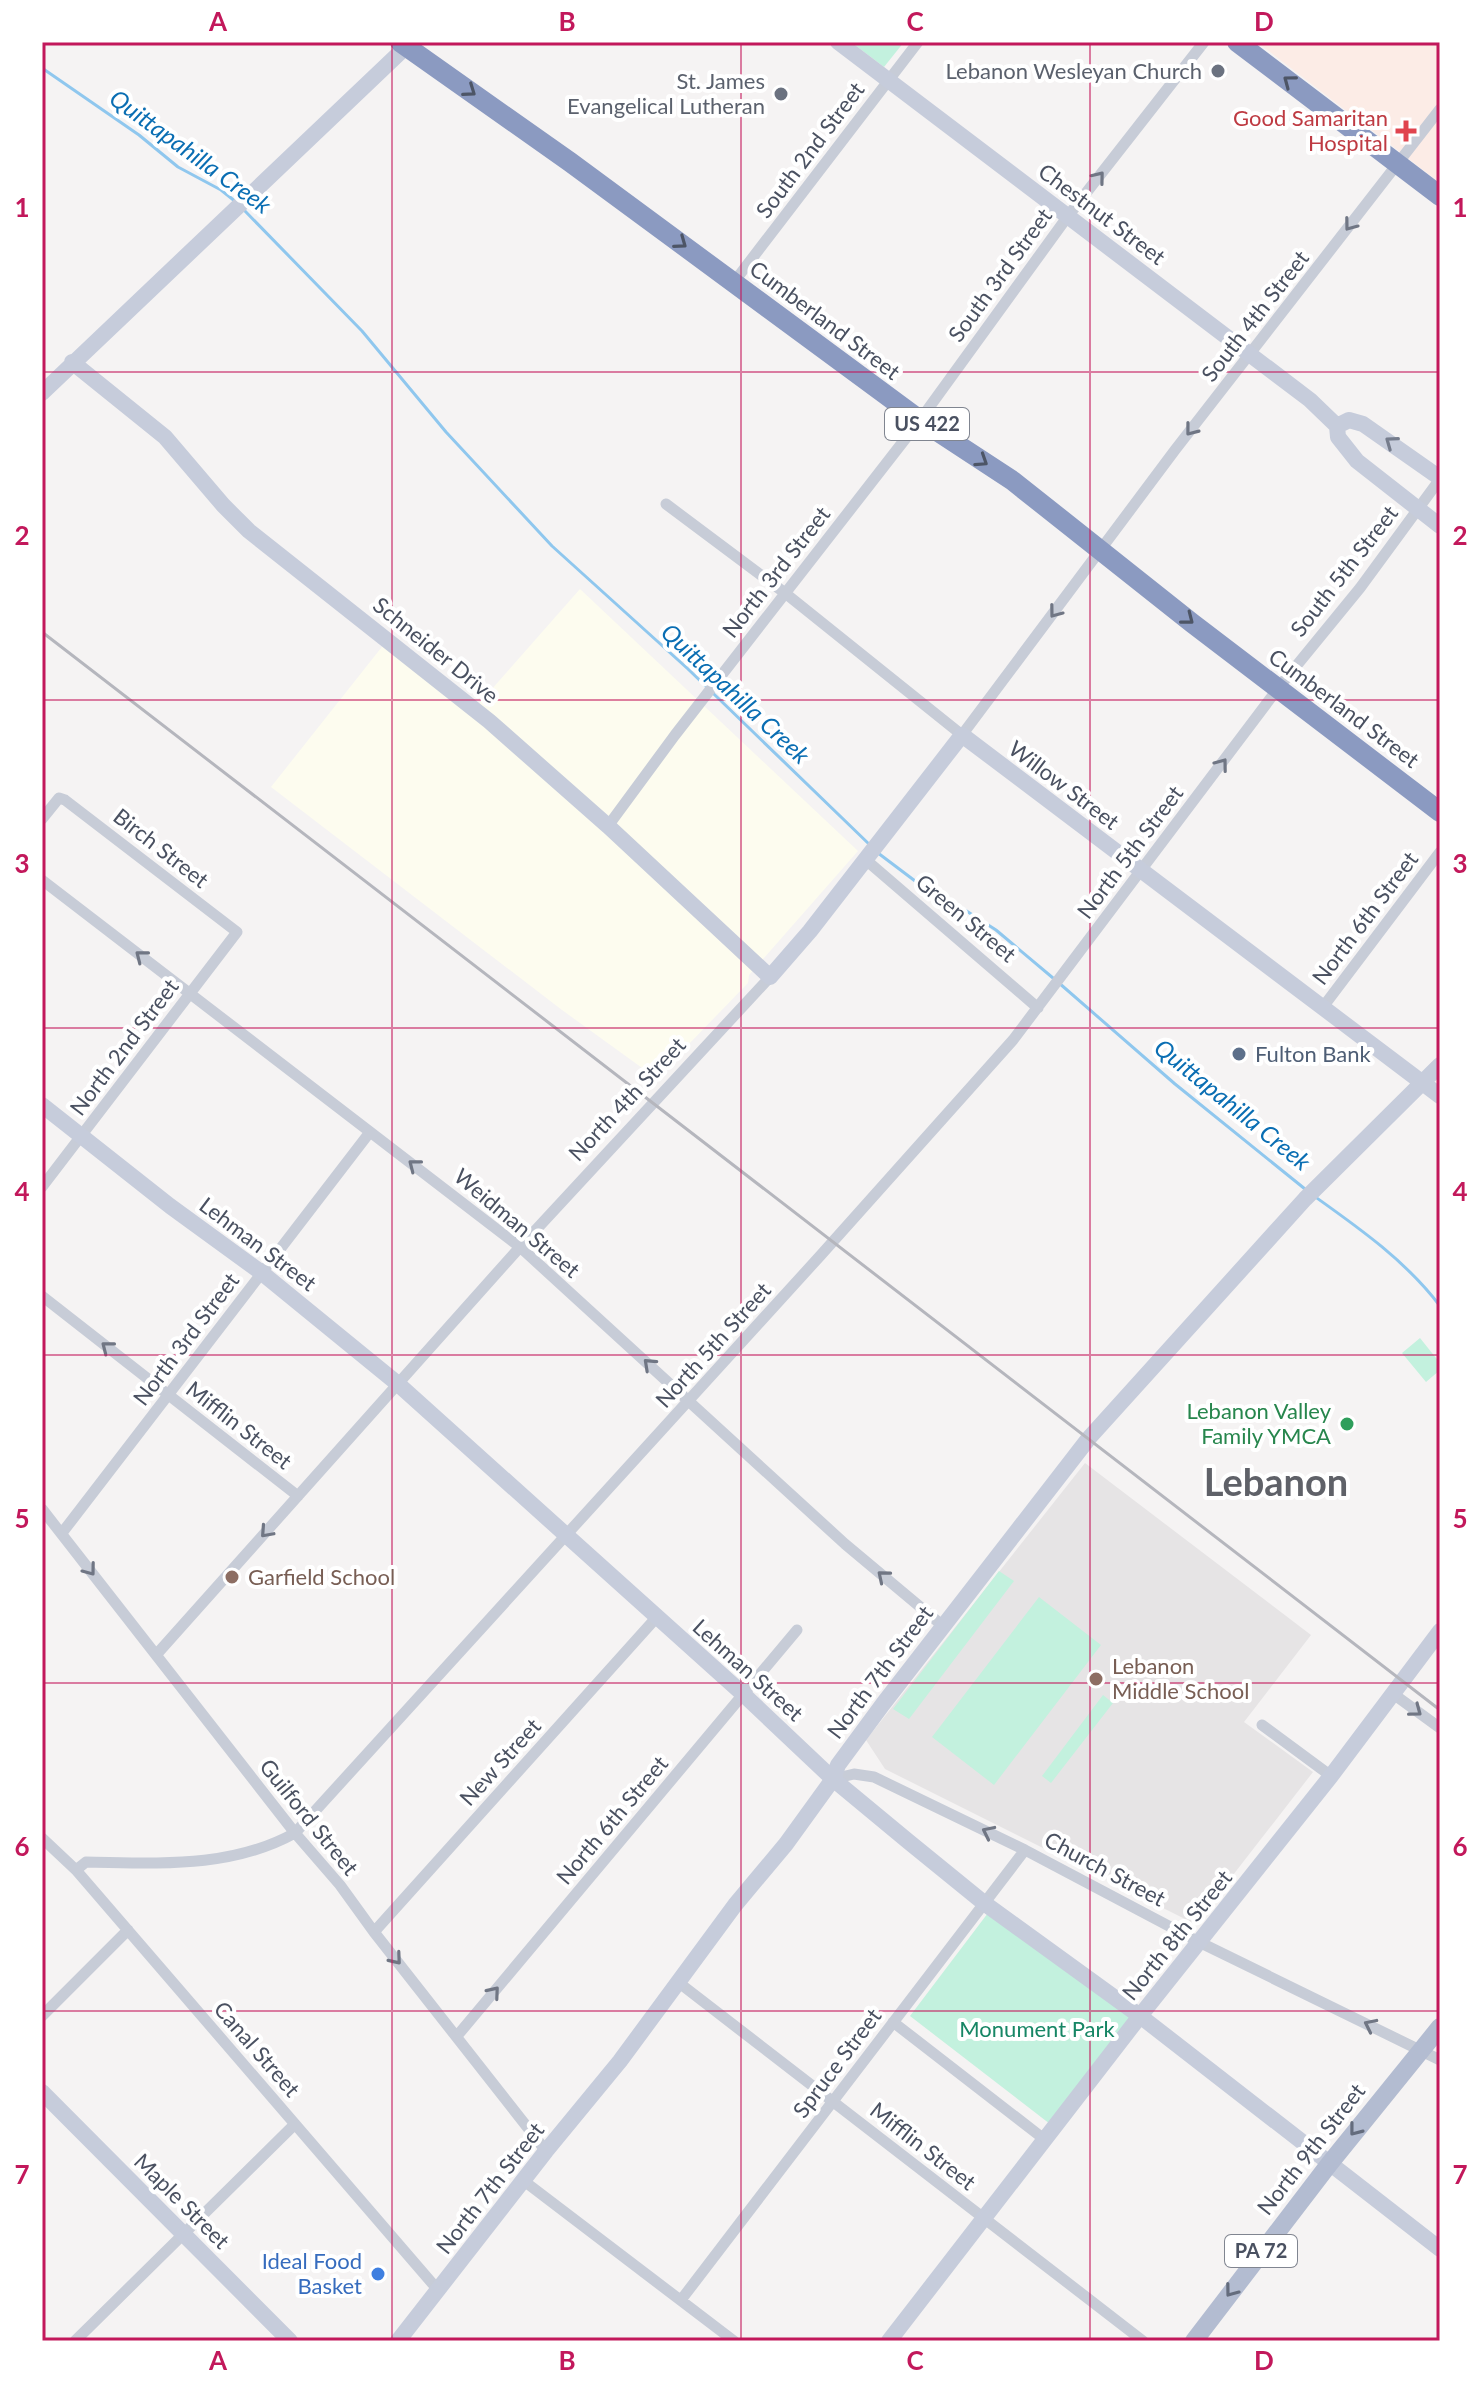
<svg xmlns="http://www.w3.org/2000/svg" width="1482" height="2383" font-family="Lato,sans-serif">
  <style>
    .commercial { fill: #fdfcef }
    .education { fill: #e6e4e5 }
    .medical { fill: #fcece6 }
    .green { fill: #c3f1de }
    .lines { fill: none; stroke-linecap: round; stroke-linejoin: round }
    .stream { stroke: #8fc7ee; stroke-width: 3 }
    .street { stroke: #c7ccd7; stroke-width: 11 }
    .secondary { stroke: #c6ccdb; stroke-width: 16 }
    .primary { stroke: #b3bcd1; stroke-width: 18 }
    .highway { stroke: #8b9ac1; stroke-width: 20 }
    .rail { stroke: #b5b6bd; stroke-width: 3 }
    .oneway { stroke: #4d5566 }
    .oneway2 { stroke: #707684 }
    .oneway3 { stroke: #757c8c }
    .oneway4 { stroke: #646c7d }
    .grid { fill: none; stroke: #c2185b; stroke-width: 2; stroke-opacity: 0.55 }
    .worship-dot { fill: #6b7280; stroke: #fff; stroke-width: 3 }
    .health-dot { fill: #e0444e; stroke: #fff; stroke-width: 3 }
    .service-dot { fill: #5c6f8a; stroke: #fff; stroke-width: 3 }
    .leisure-dot { fill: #2e9e5b; stroke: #fff; stroke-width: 3 }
    .education-dot { fill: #8d6e63; stroke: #fff; stroke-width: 3 }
    .shop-dot { fill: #3f7fe0; stroke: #fff; stroke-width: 3 }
    .labels { text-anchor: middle; stroke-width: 8; stroke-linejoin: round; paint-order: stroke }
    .shield { fill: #fff; stroke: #808590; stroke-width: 2 }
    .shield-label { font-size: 20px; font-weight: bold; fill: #4a5161 }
    .worship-label { font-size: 22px; fill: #5b616d; stroke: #fff; text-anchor: end }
    .health-label { font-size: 22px; fill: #be3a42; stroke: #fff; text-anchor: end }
    .street-label { font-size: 22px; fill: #4a5161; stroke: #fff }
    .service-label { font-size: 22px; fill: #4e5e75; stroke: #fff; text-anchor: start }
    .leisure-label { font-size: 22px; fill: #27864d; stroke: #fff; text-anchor: end }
    .education-label { font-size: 22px; fill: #785e54; stroke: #fff; text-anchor: start }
    .park-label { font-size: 22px; fill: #178665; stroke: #fff }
    .shop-label { font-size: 22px; fill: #366cbe; stroke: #fff; text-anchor: end }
    .water-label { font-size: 24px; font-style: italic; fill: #0a6eb3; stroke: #fff }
    .town-label { font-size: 38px; font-weight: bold; fill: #5f6168; stroke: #fff }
    .neatline { fill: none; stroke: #c2185b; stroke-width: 3 }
    .grid-label { font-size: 26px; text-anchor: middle; font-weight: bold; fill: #c2185b }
  </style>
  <rect width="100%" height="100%" fill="#f5f3f3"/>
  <!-- commercial -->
  <path class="commercial" d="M580,589L858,851L749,975L748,983L656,1078L562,1010L271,787L385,643L469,715Z"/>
  <!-- education -->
  <path class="education" d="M1085,1463L1311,1635L1244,1722L1313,1772L1195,1924L885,1769L866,1740Z"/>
  <!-- medical -->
  <path class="medical" d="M1257,42H1440V183L1305,79Z"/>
  <!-- green -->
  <path class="green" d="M851,42H904L884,67Z
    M1420,1338L1440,1363V1370L1426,1382L1402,1353Z
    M999,1571L1014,1581L909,1719L893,1709Z
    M1039,1597L1101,1645L994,1785L932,1737Z
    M1103,1695L1113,1703L1051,1783L1042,1776Z
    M991,1909L1133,2017L1050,2124L910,2016Z"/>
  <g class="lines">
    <!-- stream -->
    <path class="stream" d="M42,68L139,135L178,167L221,190L236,202
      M244,210L362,331L446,432L552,546L688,669L870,845
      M878,853L931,893L951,901L996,930L1053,978
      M1059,983L1175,1084L1305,1189
      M1314,1196C1359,1228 1406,1261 1440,1306"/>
    <!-- street -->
    <path class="street" d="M734,282L918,42
      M666,504L785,593L962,735L1175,450L1440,109
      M42,819L59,798L65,800L237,932L42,1187
      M608,826L675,735L920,420L1068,216L1204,42
      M866,860L1038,1008
      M42,880L520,1247L845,1544L943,1626
      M1323,1007L1440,852
      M42,1296L298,1496
      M42,1509L295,1833L340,1885L374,1932L546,2151
      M62,1533L370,1132
      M156,1655L520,1247L770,977
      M1392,1693L1440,1728
      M1262,1725L1331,1776
      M833,1779L854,1774L874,1777L1025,1850L1199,1942L1440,2060
      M42,1838L76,1870L438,2290
      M76,1870L86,1862C158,1863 230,1869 295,1833L820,1256L1013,1040L1279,687L1360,588L1440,479
      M374,1932L656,1618
      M678,1982L1143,2341
      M42,2016L128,1930
      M893,2022L1044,2139
      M457,2036L797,1630
      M524,2181L734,2341
      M681,2300L1025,1850
      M75,2341L295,2124"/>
    <!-- secondary -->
    <path class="secondary" d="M838,42L1310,400L1337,426L1338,437L1357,461L1440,526
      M72,362L165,437L223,505L249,531L489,721L608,826L770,977L810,931L962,735L1440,1096
      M42,393L411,42
      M1337,426L1349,420L1363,424L1440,478
      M42,1105L170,1206L262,1273L398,1384L743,1694L833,1779L909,1842L984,1903L1140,2016L1440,2249
      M42,2092L290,2341
      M398,2341L546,2151L620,2061L735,1905L786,1844L833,1779L838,1765L883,1704L1089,1438L1305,1199L1440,1065
      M889,2341L1140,2016L1331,1776L1440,1631"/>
    <!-- primary -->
    <path class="primary" d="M1194,2341L1330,2163L1440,2027"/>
    <!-- highway -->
    <path class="highway" d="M400,42L570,162L920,420L1013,481L1192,623L1440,812
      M1237,42L1440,196"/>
    <!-- rail -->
    <path class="rail" d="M42,632L1440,1710"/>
  </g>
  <!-- one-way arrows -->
  <defs><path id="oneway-chevron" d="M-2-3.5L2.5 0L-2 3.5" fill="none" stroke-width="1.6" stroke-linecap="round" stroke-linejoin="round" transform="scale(2)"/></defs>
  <g class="oneway">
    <use href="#oneway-chevron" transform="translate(1289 81) rotate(-143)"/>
    <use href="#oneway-chevron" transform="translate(470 91) rotate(35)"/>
    <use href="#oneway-chevron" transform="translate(681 243) rotate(36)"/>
    <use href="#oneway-chevron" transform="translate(982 461) rotate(33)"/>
    <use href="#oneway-chevron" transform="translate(1188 619) rotate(38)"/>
  </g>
  <g class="oneway2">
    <use href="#oneway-chevron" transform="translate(1099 177) rotate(-51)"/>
    <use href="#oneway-chevron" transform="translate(1350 225) rotate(127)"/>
    <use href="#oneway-chevron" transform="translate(1191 430) rotate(128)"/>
    <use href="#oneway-chevron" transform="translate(1055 612) rotate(127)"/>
    <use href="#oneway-chevron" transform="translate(1222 764) rotate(-53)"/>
    <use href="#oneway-chevron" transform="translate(141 956) rotate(-142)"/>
    <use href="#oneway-chevron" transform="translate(414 1165) rotate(-142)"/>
    <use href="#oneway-chevron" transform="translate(107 1347) rotate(-142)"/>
    <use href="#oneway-chevron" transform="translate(649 1364) rotate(-137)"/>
    <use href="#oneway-chevron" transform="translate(266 1532) rotate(132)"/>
    <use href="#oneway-chevron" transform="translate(90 1570) rotate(53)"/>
    <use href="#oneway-chevron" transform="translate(883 1576) rotate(-140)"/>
    <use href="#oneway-chevron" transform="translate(1416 1711) rotate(37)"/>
    <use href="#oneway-chevron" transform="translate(988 1832) rotate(-154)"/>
    <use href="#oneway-chevron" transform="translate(396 1959) rotate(50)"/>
    <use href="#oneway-chevron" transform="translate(494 1992) rotate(-50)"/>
    <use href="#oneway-chevron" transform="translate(1370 2025) rotate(-154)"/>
  </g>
  <use class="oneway3" href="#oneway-chevron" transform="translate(1391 442) rotate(-144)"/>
  <g class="oneway4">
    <use href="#oneway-chevron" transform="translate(1355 2130) rotate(128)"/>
    <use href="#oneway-chevron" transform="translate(1231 2291) rotate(127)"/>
  </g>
  <!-- grid -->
  <path class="grid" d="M392,42V2341M741,42V2341M1090,42V2341M42,372H1440M42,700H1440M42,1028H1440M42,1355H1440M42,1683H1440M42,2011H1440"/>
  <!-- markers -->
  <g class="worship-dot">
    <circle cx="1218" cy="71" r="8"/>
    <circle cx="781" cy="94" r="8"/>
  </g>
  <path class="health-dot" d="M1402 119h8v8h8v8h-8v8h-8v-8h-8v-8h8z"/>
  <circle class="service-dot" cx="1239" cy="1054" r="8"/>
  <circle class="leisure-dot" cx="1347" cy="1424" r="8"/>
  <g class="education-dot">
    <circle cx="232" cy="1577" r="8"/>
    <circle cx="1096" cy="1679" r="8"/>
  </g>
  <circle class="shop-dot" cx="378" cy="2274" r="8"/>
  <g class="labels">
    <!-- shield labels -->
    <g class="shield">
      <rect x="885" y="408" width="84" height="32" rx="6"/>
      <rect x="1225" y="2235" width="72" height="32" rx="6"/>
    </g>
    <g class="shield-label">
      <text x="927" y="431">US 422</text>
      <text x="1261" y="2258">PA 72</text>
    </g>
    <!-- worship labels -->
    <g class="worship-label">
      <text x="1202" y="79">Lebanon Wesleyan Church</text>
      <text x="765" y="89">St. James<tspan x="765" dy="25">Evangelical Lutheran</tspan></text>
    </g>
    <!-- health labels -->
    <g class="health-label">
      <text x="1388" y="126">Good Samaritan<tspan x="1388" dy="25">Hospital</tspan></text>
    </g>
    <!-- street labels -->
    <g class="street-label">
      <text transform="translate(810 150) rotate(-53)" y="8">South 2nd Street</text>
      <text transform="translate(1102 214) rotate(37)" y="8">Chestnut Street</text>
      <text transform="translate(1000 275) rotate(-54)" y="8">South 3rd Street</text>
      <text transform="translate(1255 316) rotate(-52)" y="8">South 4th Street</text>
      <text transform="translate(825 320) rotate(37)" y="8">Cumberland Street</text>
      <text transform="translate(1344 571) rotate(-52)" y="8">South 5th Street</text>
      <text transform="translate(776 572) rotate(-52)" y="8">North 3rd Street</text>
      <text transform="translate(436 650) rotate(39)" y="8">Schneider Drive</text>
      <text transform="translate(1344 708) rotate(37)" y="8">Cumberland Street</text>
      <text transform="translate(1064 785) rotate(37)" y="8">Willow Street</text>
      <text transform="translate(161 848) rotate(38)" y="8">Birch Street</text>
      <text transform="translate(1130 852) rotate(-53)" y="8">North 5th Street</text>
      <text transform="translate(966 918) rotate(40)" y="8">Green Street</text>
      <text transform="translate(1365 918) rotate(-53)" y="8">North 6th Street</text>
      <text transform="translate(124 1047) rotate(-53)" y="8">North 2nd Street</text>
      <text transform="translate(627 1099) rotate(-47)" y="8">North 4th Street</text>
      <text transform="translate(517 1223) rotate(40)" y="8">Weidman Street</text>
      <text transform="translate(258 1244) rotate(37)" y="8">Lehman Street</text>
      <text transform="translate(186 1339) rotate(-53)" y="8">North 3rd Street</text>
      <text transform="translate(713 1345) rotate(-48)" y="8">North 5th Street</text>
      <text transform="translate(239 1425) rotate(38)" y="8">Mifflin Street</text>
      <text transform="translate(748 1670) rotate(42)" y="8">Lehman Street</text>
      <text transform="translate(880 1672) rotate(-53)" y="8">North 7th Street</text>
      <text transform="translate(500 1762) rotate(-48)" y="8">New Street</text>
      <text transform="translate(309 1817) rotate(51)" y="8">Guilford Street</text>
      <text transform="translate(612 1820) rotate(-50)" y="8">North 6th Street</text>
      <text transform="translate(1105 1869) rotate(28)" y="8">Church Street</text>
      <text transform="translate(1177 1935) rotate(-51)" y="8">North 8th Street</text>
      <text transform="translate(257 2049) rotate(49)" y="8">Canal Street</text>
      <text transform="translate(837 2063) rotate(-53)" y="8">Spruce Street</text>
      <text transform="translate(923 2146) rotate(38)" y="8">Mifflin Street</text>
      <text transform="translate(1311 2149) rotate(-52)" y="8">North 9th Street</text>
      <text transform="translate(490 2188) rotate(-52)" y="8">North 7th Street</text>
      <text transform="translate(182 2201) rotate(45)" y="8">Maple Street</text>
    </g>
    <!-- service labels -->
    <g class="service-label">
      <text x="1255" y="1062">Fulton Bank</text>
    </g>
    <!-- leisure labels -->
    <g class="leisure-label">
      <text x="1331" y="1419">Lebanon Valley<tspan x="1331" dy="25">Family YMCA</tspan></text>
    </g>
    <!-- education labels -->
    <g class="education-label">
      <text x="248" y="1585">Garfield School</text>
      <text x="1112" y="1674">Lebanon<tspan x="1112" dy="25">Middle School</tspan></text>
    </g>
    <!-- park labels -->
    <g class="park-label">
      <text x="1037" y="2037">Monument Park</text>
    </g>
    <!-- shop labels -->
    <g class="shop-label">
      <text x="362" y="2269">Ideal Food<tspan x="362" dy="25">Basket</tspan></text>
    </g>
    <!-- water labels -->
    <g class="water-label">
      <text transform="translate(190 152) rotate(36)" y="8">Quittapahilla Creek</text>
      <text transform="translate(735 694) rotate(43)" y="8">Quittapahilla Creek</text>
      <text transform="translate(1232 1105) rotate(39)" y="8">Quittapahilla Creek</text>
    </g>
    <!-- town labels -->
    <g class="town-label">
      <text x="1276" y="1496">Lebanon</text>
    </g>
  </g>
  <!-- border -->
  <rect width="1482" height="2383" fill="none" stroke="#ffffff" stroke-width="88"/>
  <rect x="44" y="44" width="1394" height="2295" class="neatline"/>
  <g class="grid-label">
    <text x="218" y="31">A</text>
    <text x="567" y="31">B</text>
    <text x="915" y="31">C</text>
    <text x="1264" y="31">D</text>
    <text x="22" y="217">1</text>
    <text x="1460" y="217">1</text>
    <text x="22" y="545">2</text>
    <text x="1460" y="545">2</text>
    <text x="22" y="873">3</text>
    <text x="1460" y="873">3</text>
    <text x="22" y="1201">4</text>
    <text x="1460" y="1201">4</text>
    <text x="22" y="1528">5</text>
    <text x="1460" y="1528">5</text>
    <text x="22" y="1856">6</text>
    <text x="1460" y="1856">6</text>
    <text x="22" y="2184">7</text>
    <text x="1460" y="2184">7</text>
    <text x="218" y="2370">A</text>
    <text x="567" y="2370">B</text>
    <text x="915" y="2370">C</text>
    <text x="1264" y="2370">D</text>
  </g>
</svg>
